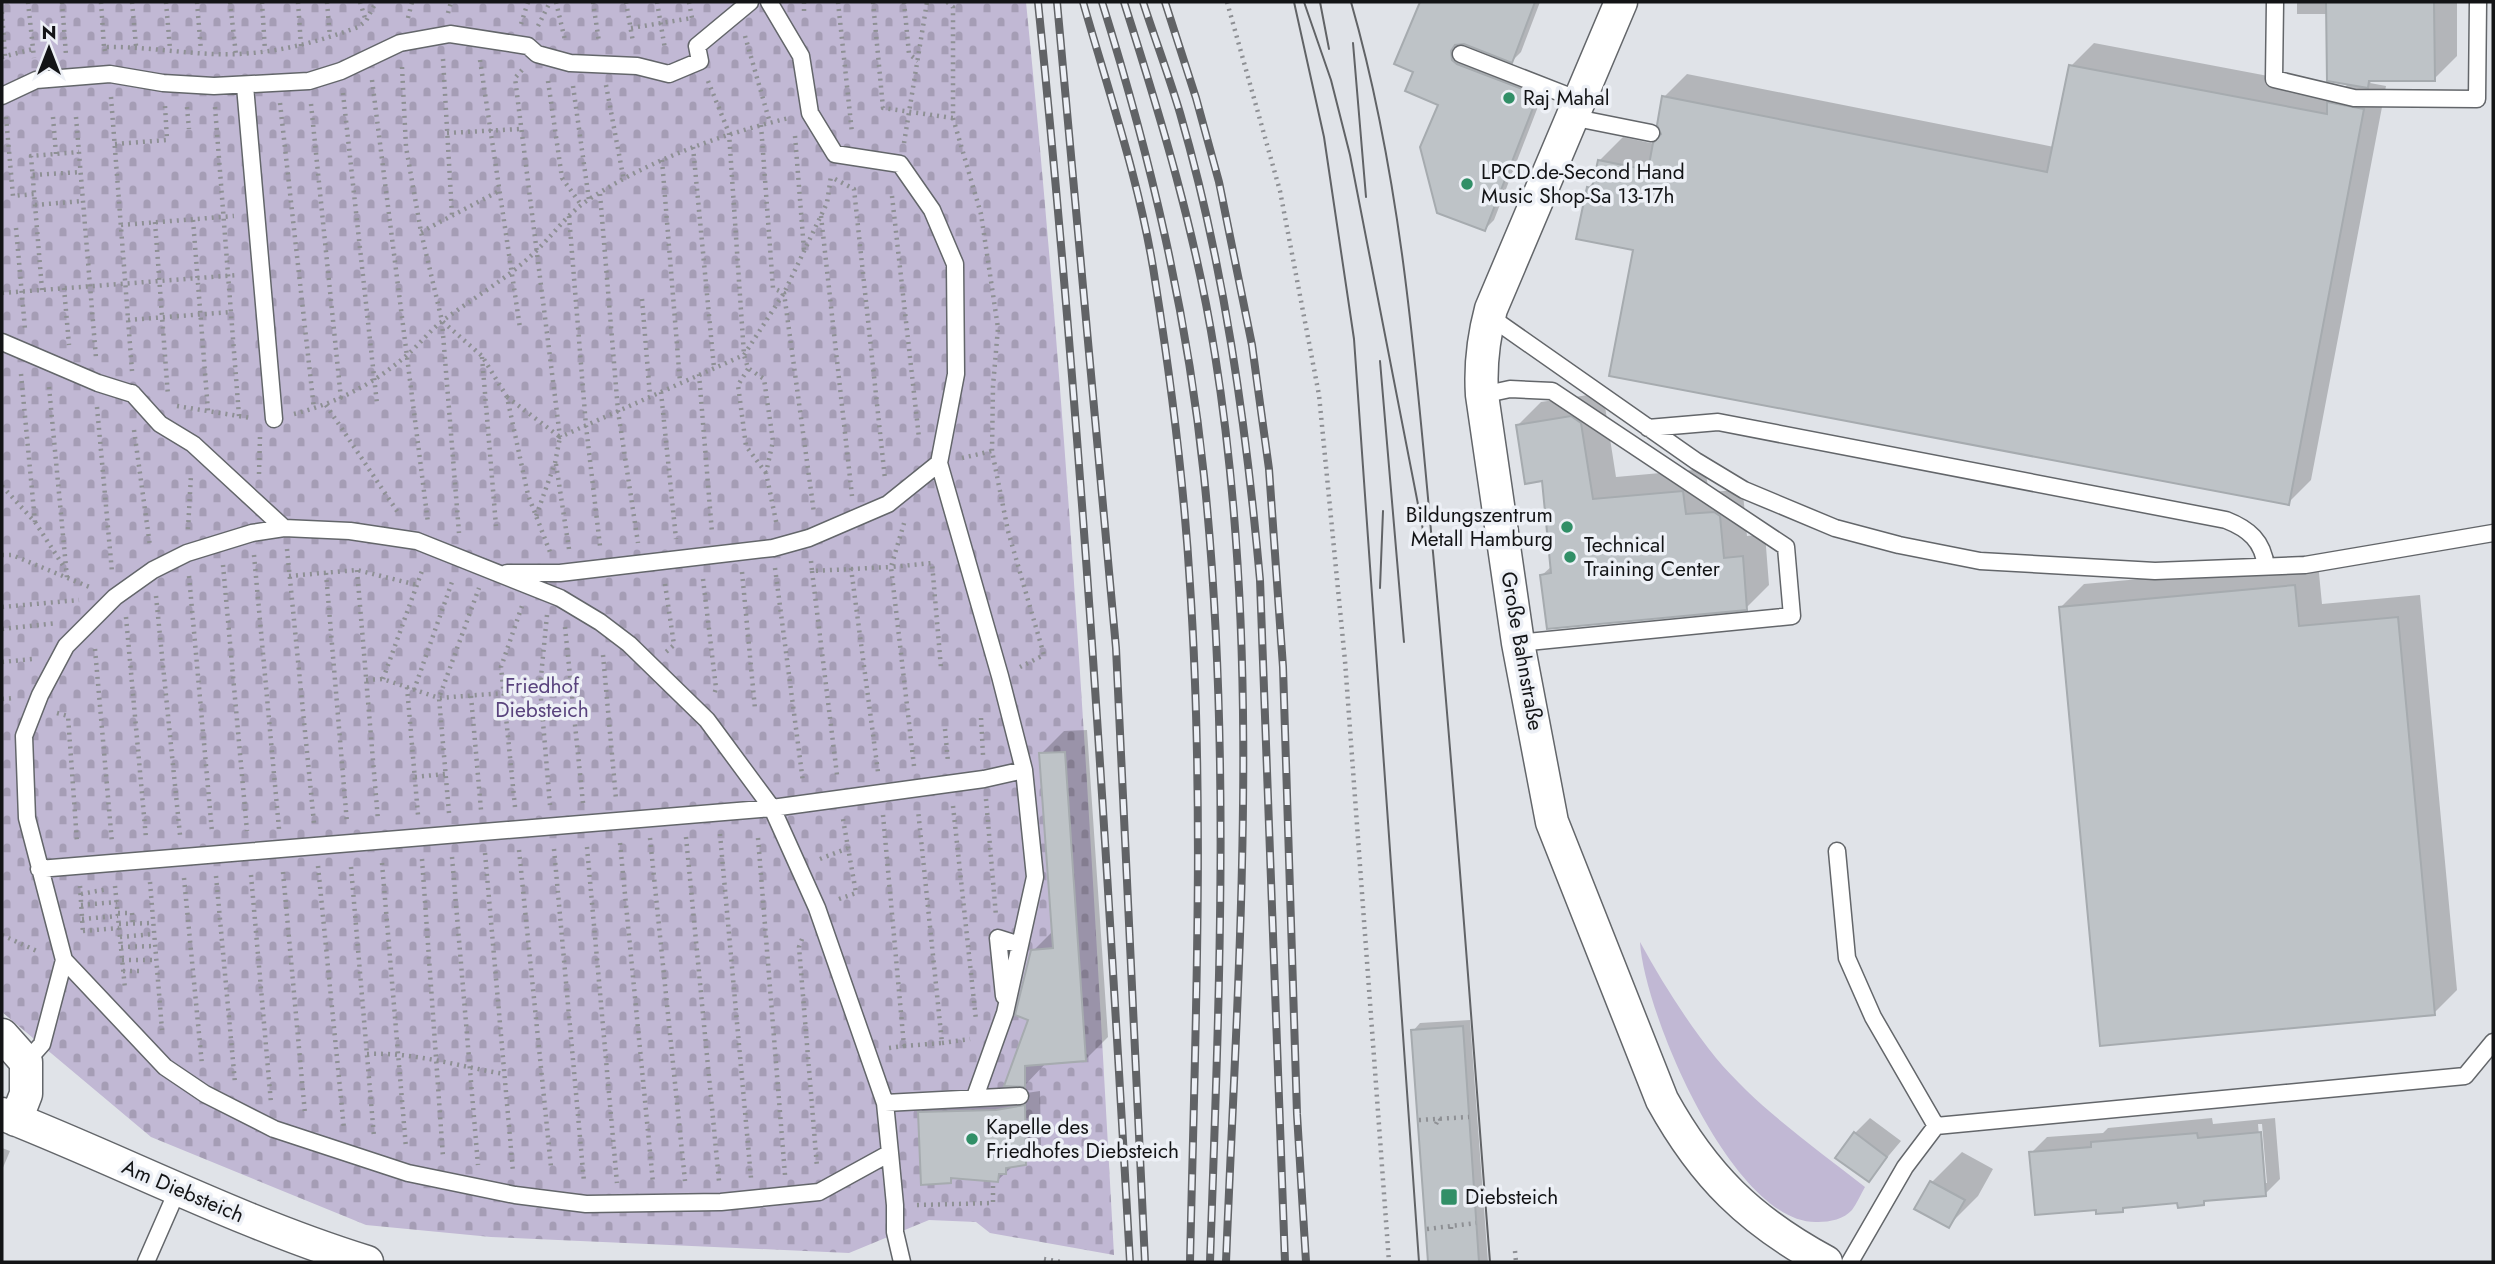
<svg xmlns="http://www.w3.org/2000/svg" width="2495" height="1264" font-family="Jost,sans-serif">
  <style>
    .grass { fill: #c1b8d4 }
    .cemetery { fill: url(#cemetery-stones) }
    .shadow { fill: #0003; fill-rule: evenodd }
    .building { fill: #bec3c7; stroke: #a6abaf; stroke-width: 2 }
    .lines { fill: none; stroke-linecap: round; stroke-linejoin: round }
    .lane-casing { stroke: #63666a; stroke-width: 19 }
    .street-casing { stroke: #63666a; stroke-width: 35 }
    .path { stroke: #8e9094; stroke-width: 4.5; stroke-dasharray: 2 5; stroke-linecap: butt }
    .lane { stroke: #fff; stroke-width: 16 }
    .street { stroke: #fff; stroke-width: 32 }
    .tram { stroke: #616366; stroke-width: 2 }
    .rail-casing { stroke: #616366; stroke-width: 8 }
    .rail { stroke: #edf0f6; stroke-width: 5; stroke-dasharray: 16; stroke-linecap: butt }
    .poi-dot { fill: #318f67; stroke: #edf0f6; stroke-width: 2.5 }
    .labels { text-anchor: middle; stroke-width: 7; stroke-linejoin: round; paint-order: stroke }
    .poi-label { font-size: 21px; fill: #131416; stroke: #edf0f6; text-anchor: start }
    .street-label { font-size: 21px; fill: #131416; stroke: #edf0f6 }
    .park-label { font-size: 21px; fill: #59437d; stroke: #edf0f6 }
  </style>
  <defs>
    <pattern id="cemetery-stones" width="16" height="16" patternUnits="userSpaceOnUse" patternTransform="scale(1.75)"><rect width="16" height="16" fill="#c1b8d4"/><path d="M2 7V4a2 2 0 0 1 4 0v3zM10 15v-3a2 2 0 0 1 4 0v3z" fill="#a59db5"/></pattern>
  </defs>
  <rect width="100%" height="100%" fill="#e0e3e8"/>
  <!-- grass -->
  <path class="grass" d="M1640,942C1662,982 1687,1022 1716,1058C1758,1108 1814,1147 1865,1187C1861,1194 1857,1203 1852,1210C1844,1219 1830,1222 1818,1222C1734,1226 1644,1013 1640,942Z"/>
  <!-- cemetery -->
  <path class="cemetery" d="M2,2H1026C1068,419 1091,837 1114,1255L990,1233L976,1222L929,1220L849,1253L491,1237L366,1225L151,1137L2,1012Z"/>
  <!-- shadow -->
  <path class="shadow" d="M1422,2H1540L1521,52L1512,61L1460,43L1461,51L1546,86L1494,220L1485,229L1440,104L1415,71L1396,63Z
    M2297,2H2457V56L2434,79H2374L2370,83L2386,86L2311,480L2288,503L1635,249L1588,188L1595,180L1600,160L1623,137L1655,144L1663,135L1664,97L1687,74L2054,147L2071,66L2094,43L2342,90L2349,83L2328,14H2297Z
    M1595,394L1604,400L1616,477L1705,469L1709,492L1738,490L1743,493L1747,536L1765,534L1769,585L1746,608L1542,575L1552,566L1544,479L1518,425L1541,402Z
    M2318,563L2322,604L2420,595L2457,990L2434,1013L2061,607L2084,584Z
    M1087,730L1108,1037L1085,1060L1047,1062L1025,1085H1007L1030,1019L1033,951L1053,931L1041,754L1064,731Z
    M1470,1020L1488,1262H1430L1413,1031L1420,1023Z
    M1040,1091L1041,1148L1025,1163L1014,1165L998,1180L955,1177L950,1181L919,1113L935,1098L1013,1095Z
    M1870,1118L1901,1141L1869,1179L1855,1133Z
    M2212,1118L2213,1124L2275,1118L2280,1179L2265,1194L2208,1199L2203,1204L2179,1201L2127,1206L2122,1211L2097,1208L2031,1153L2047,1137L2103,1133L2108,1128ZM2258,1124H2262L2267,1183H2263Z
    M2,1148L10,1151L2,1170Z
    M1962,1152L1993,1169L1978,1196L1948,1226L1932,1182Z"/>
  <!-- building -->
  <path class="building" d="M1420,2H1535L1512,63L1464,44L1455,45L1451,51L1452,60L1457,64L1538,95L1485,231L1437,213L1420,147L1438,105L1405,91L1413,72L1394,64Z
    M2326,2H2434L2435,81H2369L2368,88L2327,81Z
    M2069,65L2327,114V102L2364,109L2289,505L1609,376L1633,250L1576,239L1587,187L1592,188L1598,160L1648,170L1653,143L1661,134L1657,125L1662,96L2047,172Z
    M1571,416L1581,423L1593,499L1683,491L1686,514L1714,512L1720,516L1724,558L1743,556L1747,610L1547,629L1540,575L1551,573L1542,481L1525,484L1516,425Z
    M2295,585L2299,626L2398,617L2435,1015L2100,1046L2059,607Z
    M1065,752L1086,1061L1025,1066V1087L1004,1086L1028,1020L1015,1015L1031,950L1053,948L1039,753Z
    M1463,1026L1479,1262H1428L1411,1030Z
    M1025,1105L1026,1165L1006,1168V1174H999L998,1182L951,1178V1183L921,1185L918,1112L996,1110Z
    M1854,1132L1887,1157L1869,1182L1835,1158Z
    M2261,1132L2266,1196L2204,1201V1205L2178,1208L2177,1203L2123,1208V1212L2096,1214V1210L2035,1215L2029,1152L2091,1147V1142L2197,1133L2198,1138Z
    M1930,1181L1965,1200L1949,1228L1914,1209Z"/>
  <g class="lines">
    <!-- lane casing -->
    <g class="lane-casing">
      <path id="lane" d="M2275,2L2274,79L2354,98L2477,99L2478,2
        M1461,54L1579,100
        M245,86L274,419
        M2,96L36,80L110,74L163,83L214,86L309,81L341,71L400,43L450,34L528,46L537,54L570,63L637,66L669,74L700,61L697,46L750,2
        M1571,117L1651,133
        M1489,316L1696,461L1744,490L1835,528L1899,545L1980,561L2155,571L2305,565L2493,533
        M2,342L98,383L133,394
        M132,393L160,424L193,444L284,528
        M1482,395L1510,389L1552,391L1786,547L1792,616L1518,643
        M1648,428L1718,422L2226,520C2249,529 2263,541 2266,567
        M939,463L1000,676L1024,770L1035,877L1005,1013L975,1097
        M507,573H560L773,548L809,538L888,504L939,463L956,374L955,264L932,210L900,164L835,154L810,113L801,56L769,2
        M1837,851L1847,958L1873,1017L1936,1126
        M39,869L772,808L984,779L1024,770
        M1004,996L998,938L1020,945
        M26,1062L42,1044L64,960
        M885,1103L1020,1096
        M890,1153L819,1192L721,1202L586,1204L515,1195L408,1173L274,1129L205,1094L165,1067L64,960L27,818L24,736L40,695L66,646L115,597L153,570L187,553L252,533L284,528L350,531L417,541L560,598L600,622L629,644L707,720L772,808L817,908L885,1103L890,1153L895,1205V1232L902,1262
        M146,1262L178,1189
        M1850,1262L1905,1167L1936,1126L2465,1076L2493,1042"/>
    </g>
    <!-- street casing -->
    <g class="street-casing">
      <path id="street" d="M1621,2L1491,309C1483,339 1480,364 1482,395L1518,643L1552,822L1662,1100C1704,1176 1750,1221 1826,1262
        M2,1035L26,1062V1094L16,1120
        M2,1114C124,1162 241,1223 367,1262"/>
    </g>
    <!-- path -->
    <path class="path" d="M28,2L34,58
      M62,2L66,55
      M101,2L104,47
      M132,2L136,46
      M166,2L170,49
      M197,2L201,51
      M230,2L236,55
      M262,2L265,51
      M298,2L301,46
      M327,2L330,37
      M360,2L366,21
      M556,2L565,40
      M593,2L599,42
      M626,2L633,42
      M657,2L665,49
      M689,2L692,18
      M804,2V13
      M838,2L852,133
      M873,2L883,108L953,118
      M904,2L909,54L918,61
      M947,2L953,7V118L981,214L998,328L993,386L992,451L1008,531L1044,655L1020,667
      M1227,2L1280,191L1319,395L1345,661L1389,1262
      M2,12L5,56
      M448,13L451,2
      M408,18L412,2
      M521,24L528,2
      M538,26L550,2
      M631,28L692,18
      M745,36L770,123
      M105,51L104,47C149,46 194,56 238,54C280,52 318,42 358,27L366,21L376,2
      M2,57L33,49
      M443,59L452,215
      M480,60L520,328
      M402,67L406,147L421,232L442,321L482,356L507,397L528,495L550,552
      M522,70L515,78L560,437L744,355L784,293L827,203L831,176
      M372,80L428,523
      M548,81L562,178L582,206
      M708,81L729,133L744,355L748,368L764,379L773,441L766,473L777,526
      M606,85L624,181
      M573,86L589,200
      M343,93L377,404
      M111,97L132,371
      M280,103L314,409
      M311,104L341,399
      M187,107L189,129
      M215,107L239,416
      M6,117L13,196L34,194
      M53,117L56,154
      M76,117L96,358
      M761,125L773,288L784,293L814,513
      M447,133L521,129
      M795,136L804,250
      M904,143L927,2
      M115,144L167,140L165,106
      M693,147L714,368
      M662,160L680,382
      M33,175L81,172
      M835,179L854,189L885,479
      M600,194L618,411L638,543
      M892,196L919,438
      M35,205L83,201
      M569,216L586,426L600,546
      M821,216L852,496
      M193,220L208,411
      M155,222L168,396
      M121,225L234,216
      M16,228L25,329
      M421,232L499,191
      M64,288L69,345
      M42,290L31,156L79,152
      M2,293L238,275
      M642,299L650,396
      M128,320L231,312
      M442,322L459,533
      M482,357L496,526
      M748,369L738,385L746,446L766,473
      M21,374L35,522
      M699,374L712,533
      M49,387L67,578
      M661,392L676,539
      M507,397L560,437L555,463L535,519
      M326,405L399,514
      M177,406L251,418
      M97,407L112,572
      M294,414C336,403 374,384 407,355C420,344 431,329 445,319C475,297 508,278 535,252C553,235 567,214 588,200C649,160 719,135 789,118
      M134,430L150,546
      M962,458L992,451
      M556,464L569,549
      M259,474L260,437
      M2,486L35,522L66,570
      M188,529L191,475
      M287,549L314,823
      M2,555H12L92,588
      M254,555L279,829
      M811,561L812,571L891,567L905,520
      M223,565L247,831
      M775,568L803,782
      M851,568L878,772
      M357,570L378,820
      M812,571L837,775
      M742,572L755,709
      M326,573L347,823
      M189,576L212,832
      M289,576L357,570L417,585
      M703,579L716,688L714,695
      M665,584L674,645L666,652
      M156,596L180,835
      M2,607L79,600
      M547,615L540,687L550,805
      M126,617L146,838
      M565,627L583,803
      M2,629L57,623
      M95,649L112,843
      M603,655L616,799
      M2,662L33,659
      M383,679L423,568
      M366,680L383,679L439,698L504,693
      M407,687L418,815
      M414,690L453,579
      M471,696L481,810
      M2,699L15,698
      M57,713L68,716L77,842
      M981,718L983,755
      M945,729L948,762
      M914,766L891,567L932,563L941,668
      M415,777L445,774
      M986,799L996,916
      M953,806L976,1020
      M515,807L501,667L522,606
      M449,813L439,698L479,588
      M883,815L904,1046L889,1048
      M720,834L751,1178
      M686,837L719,1181
      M650,838L685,1181
      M758,838L785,1175
      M620,843L653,1183
      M587,847L617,1183
      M554,849L584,1182
      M519,850L551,1167
      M485,853L513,1172
      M452,857L478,1165
      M422,859L443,1157
      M820,859L848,848
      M382,863L406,1148
      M318,866L344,1129
      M351,867L374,1137
      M283,872L305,1114
      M251,875L271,1103
      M216,876L235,1083
      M184,878L202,1065
      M150,882L162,1030
      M80,886L83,933
      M115,886L125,989
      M81,894L108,889
      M839,899L856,893L843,819
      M81,905L117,902
      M118,913H132L133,924
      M82,919L118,916
      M119,924L153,923
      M83,931L119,928
      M2,935L39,952
      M120,937L154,934
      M802,939L799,947L817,1167
      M121,947L155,946
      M122,960H156
      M123,971H143
      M942,1043L970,1039
      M904,1046L942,1043L918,810
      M367,1054C415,1052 457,1066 504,1074
      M1419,1120L1469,1117
      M1436,1124L1439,1118L1444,1123
      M917,1205L993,1203V1181
      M1451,1227V1234
      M1427,1229L1476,1223
      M1515,1251L1516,1262
      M1044,1259L1061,1262"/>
    <!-- lane -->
    <use href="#lane" class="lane"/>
    <!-- street -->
    <use href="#street" class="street"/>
    <!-- tram -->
    <path class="tram" d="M1294,2L1324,137L1354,339L1419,1262
      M1304,2L1331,80L1350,155L1423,530
      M1320,2L1329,49
      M1351,2C1400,173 1415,354 1431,531C1454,774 1471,1018 1490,1262
      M1353,43L1366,197
      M1380,361L1404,642
      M1380,588L1383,511"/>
    <!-- rail casing -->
    <g class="rail-casing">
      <path id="rail" d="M1038,2C1081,421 1106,841 1130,1262
        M1057,2L1116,648L1145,1262
        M1083,2C1109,93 1141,186 1155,280C1171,381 1184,483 1190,585C1205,810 1195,1037 1190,1262
        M1102,2C1151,159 1187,312 1204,476C1231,737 1219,1001 1210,1262
        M1124,2C1161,118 1196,234 1215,355C1263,655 1238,961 1226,1262
        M1143,2C1155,39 1169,76 1180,113C1224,265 1246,423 1260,580L1285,1262
        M1165,2L1196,98L1219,182L1252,345L1269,469L1283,667L1297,1114L1306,1262"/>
    </g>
    <!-- rail -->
    <use href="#rail" class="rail"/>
  </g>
  <!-- markers -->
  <g class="poi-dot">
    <circle cx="1509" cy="98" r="7"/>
    <circle cx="1467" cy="184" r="7"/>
    <circle cx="1567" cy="527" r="7"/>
    <circle cx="1570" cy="557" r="7"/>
    <circle cx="972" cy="1139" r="7"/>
    <rect x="1440" y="1188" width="18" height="18" rx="3.5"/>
  </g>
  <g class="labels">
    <!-- poi labels -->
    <g class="poi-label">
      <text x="1523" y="105">Raj Mahal</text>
      <text x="1481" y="179">LPCD.de-Second Hand<tspan x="1481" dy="24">Music Shop-Sa 13-17h</tspan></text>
      <text x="1553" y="522" text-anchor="end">Bildungszentrum<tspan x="1553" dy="24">Metall Hamburg</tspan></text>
      <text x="1584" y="552">Technical<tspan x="1584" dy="24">Training Center</tspan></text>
      <text x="986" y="1134">Kapelle des<tspan x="986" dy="24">Friedhofes Diebsteich</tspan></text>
      <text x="1465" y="1204">Diebsteich</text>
    </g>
    <!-- street labels -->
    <g class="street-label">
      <text transform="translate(1522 651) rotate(80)" y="7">Große Bahnstraße</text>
      <text transform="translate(183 1191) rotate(23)" y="7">Am Diebsteich</text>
    </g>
    <!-- park labels -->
    <g class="park-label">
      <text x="542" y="693">Friedhof<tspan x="542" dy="24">Diebsteich</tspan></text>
    </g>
  </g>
  <!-- border -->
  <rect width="2495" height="1264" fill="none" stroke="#131416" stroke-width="7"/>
  <!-- north arrow -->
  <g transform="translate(49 49)" stroke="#edf0f6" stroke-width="5" paint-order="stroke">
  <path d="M0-5L12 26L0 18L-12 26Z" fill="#131416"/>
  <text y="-10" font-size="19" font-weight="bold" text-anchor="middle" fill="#131416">N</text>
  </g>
</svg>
